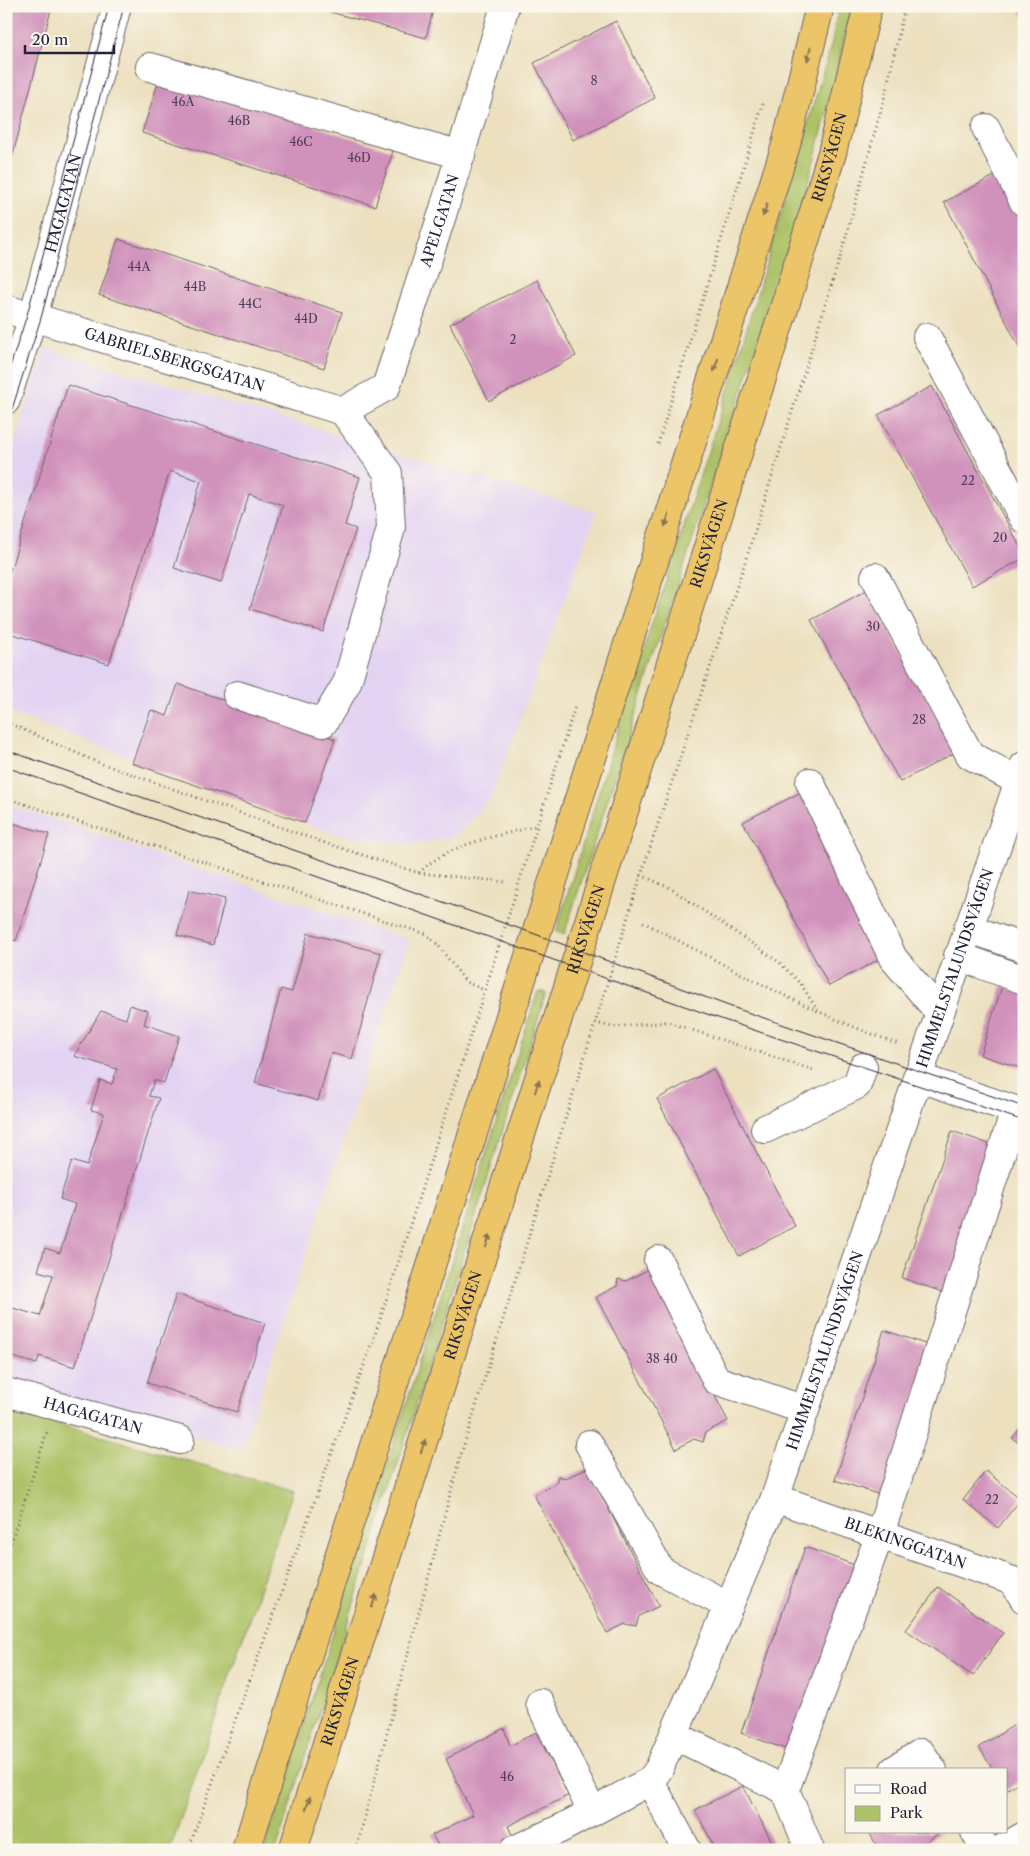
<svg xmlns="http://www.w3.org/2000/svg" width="1030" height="1856" font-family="'Libre Caslon Text',serif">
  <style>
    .built { fill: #e3d3f3 }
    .green { fill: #adc267; stroke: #687251 }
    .building { fill: #d091bb }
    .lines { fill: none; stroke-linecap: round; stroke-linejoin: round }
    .minor-casing { stroke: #696469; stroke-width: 30 }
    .highway-casing { stroke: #696469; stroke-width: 30 }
    .path { stroke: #696469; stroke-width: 3; stroke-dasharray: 1 4; stroke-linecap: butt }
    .minor { stroke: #fff; stroke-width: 28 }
    .highway { stroke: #edc569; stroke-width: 28 }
    .tram { stroke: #22223b; stroke-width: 1 }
    .oneway { fill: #887452 }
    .labels { text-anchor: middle; stroke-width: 4; stroke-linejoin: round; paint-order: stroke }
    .number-label { font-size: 12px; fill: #4e3e5b }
    .street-label { font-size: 15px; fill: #22223b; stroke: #fbf7ec }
  </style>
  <rect width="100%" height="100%" fill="#fbf7ec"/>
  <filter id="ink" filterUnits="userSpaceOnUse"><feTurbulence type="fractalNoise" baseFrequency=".02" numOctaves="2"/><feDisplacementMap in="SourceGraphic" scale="10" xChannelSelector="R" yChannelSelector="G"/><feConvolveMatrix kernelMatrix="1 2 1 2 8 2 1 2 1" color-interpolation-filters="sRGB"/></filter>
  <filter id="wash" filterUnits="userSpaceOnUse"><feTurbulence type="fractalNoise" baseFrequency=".0096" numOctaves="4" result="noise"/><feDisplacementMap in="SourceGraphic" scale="20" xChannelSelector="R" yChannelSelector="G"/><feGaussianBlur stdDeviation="1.12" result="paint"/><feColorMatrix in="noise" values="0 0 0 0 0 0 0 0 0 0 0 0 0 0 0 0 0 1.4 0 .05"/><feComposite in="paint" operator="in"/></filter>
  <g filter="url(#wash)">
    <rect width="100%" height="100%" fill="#ece0bf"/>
    <!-- built -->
    <path class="built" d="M45,348L597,512L491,798L454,837L413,845L335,834L6,711V470Z
      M6,804L409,940L241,1451L6,1379Z"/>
    <!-- green -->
    <path class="green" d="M839,6H851C820,165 765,321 714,475C663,628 614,782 564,935L556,932L623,713L732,378L831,46Z
      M538,991L546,993L276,1850H264Z
      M6,1409L293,1491L170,1850H6Z"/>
    <g id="blocks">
      <!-- building -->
      <path class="building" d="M6,6H52L7,177H6Z
        M308,6H434L426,38Z
        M1018,6H1024V18Z
        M616,21L655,98L573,140L534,63Z
        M160,77L393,151L375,206L142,133Z
        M998,174L1024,224V356L944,202Z
        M118,239L342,312L324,368L99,295Z
        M537,280L576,356L489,401L450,324Z
        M68,385L360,477L345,525L356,529L323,632L250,609L283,505L249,494L221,583L174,568L201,481L170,471L109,664L6,632V584Z
        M932,386L1024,554V558L972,586L878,415Z
        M867,590L956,752L900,782L811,620Z
        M178,684L335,739L305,823L132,763L151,710L167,716Z
        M801,792L887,955L829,986L743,822Z
        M6,821L49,834L16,941L6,938Z
        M189,890L225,899L213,945L177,935Z
        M308,933L381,953L352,1059L331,1053L318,1101L255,1083L281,989L292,992Z
        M1002,986L1024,993V1069L980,1055Z
        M130,1005L148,1011L144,1024L179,1036L164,1083L154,1080L149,1096L159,1098L75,1367L39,1356L37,1364L6,1355V1306L40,1316L53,1275L38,1271L45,1248L60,1253L75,1204L60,1199L72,1161L87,1166L104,1113L91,1110L100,1080L112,1084L117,1069L74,1056L101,1011L126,1019Z
        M713,1069L795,1226L739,1256L657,1099Z
        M952,1131L998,1147L948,1294L902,1278Z
        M649,1269L728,1421L706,1432L703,1442L694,1439L676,1449L596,1297L617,1286L618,1279L626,1281Z
        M176,1294L265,1323L237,1412L147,1383Z
        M884,1330L931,1346L883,1496L835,1480Z
        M1024,1423V1447L1012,1438Z
        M587,1468L659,1606L639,1616L636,1626L625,1624L607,1633L534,1495L556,1483L558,1476L566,1478Z
        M986,1471L1021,1499L998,1528L963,1500Z
        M805,1547L860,1567L796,1753L741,1733Z
        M938,1587L1003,1633L973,1676L906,1630Z
        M1024,1719V1779L1006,1790V1770H993L979,1747Z
        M504,1728L510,1746L536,1732L569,1795L508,1826L514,1839L492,1850H441L432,1835L473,1815L446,1759Z
        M743,1786L776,1850H716L695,1810Z
        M869,1832H941L914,1850H879Z"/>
    </g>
  </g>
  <g filter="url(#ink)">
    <use href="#blocks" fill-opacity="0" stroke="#696469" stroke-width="1"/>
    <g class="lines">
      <!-- minor casing -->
      <g class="minor-casing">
        <g id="minor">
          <path d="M150,67L461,155"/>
          <path d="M986,128L1024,202"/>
          <path id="s1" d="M6,309L343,411"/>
          <path d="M927,337L1024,519"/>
          <path id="s2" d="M6,400L33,317L117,6"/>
          <path id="s3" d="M343,411L386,387L443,212L505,6"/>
          <path d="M875,577L970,755L1018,781"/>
          <path d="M237,695L323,723L347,683L391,528L388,473L343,411"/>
          <path d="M810,782L893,958L939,1012"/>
          <path d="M968,928L1024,948"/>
          <path d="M958,956L1024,980"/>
          <path d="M917,1077L1024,1113"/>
          <path d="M765,1129L857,1085L863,1067"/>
          <path d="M658,1260L716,1380L805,1410"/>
          <path id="s4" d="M6,1392L180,1440"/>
          <path d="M589,1444L660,1570L729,1606"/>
          <path id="s5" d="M775,1498L1013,1581L1024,1599"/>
          <path d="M540,1703L592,1812"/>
          <path d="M674,1735L785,1790L810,1850"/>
          <path d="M894,1770L921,1753L933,1770"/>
          <path d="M650,1781L687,1850"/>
          <path d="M785,1790L880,1534L1015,1110"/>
          <path d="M975,1832L987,1850"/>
          <path id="s6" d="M514,1850L562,1828L650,1781L659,1769L775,1498L1024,766"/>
          <path d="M1000,1850L1024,1836"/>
        </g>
      </g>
      <!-- highway casing -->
      <g class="highway-casing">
        <g id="highway">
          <path d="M246,1850L786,145L820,6"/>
          <path id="s7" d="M293,1850L783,312L832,153L868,6"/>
        </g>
      </g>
      <!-- path -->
      <path class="path" d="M658,444L764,101
        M6,722L97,762L322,842L419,873L507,882
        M6,798L426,934L437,944L466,982L484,990
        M419,873C448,843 496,837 535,826
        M641,875L670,888L779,962L801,984L818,1011
        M643,922C727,966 810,1013 899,1044
        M595,1023L613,1027L668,1022L816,1071
        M6,1557L47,1432
        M188,1850L377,1329L575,707
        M356,1850L459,1461L641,875L750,547L842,251L884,99L905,6"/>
      <!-- minor -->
      <use href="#minor" class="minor"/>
      <!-- highway -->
      <use href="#highway" class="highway"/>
      <!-- tram -->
      <path class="tram" d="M6,379L27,315L109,6
        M6,428L41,318L124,6
        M6,750L535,934L729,1006L1024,1107
        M6,767L724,1020L1024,1121"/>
    </g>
    <!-- one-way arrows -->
    <defs><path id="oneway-solid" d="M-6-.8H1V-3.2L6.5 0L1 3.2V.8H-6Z" transform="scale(1.25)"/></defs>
    <g class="oneway">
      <use href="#oneway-solid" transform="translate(809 54) rotate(104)"/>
      <use href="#oneway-solid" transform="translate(765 210) rotate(108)"/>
      <use href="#oneway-solid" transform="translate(716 365) rotate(108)"/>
      <use href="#oneway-solid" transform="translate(667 520) rotate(108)"/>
      <use href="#oneway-solid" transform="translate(537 1086) rotate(-73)"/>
      <use href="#oneway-solid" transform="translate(488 1241) rotate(-72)"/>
      <use href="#oneway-solid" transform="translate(423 1446) rotate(-72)"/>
      <use href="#oneway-solid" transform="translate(374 1601) rotate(-72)"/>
      <use href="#oneway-solid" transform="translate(308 1803) rotate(-72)"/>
    </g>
  </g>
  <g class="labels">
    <!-- number labels -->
    <g class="number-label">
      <text x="594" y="85">8</text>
      <text x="183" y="106">46A</text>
      <text x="239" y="125">46B</text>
      <text x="301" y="146">46C</text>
      <text x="359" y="162">46D</text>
      <text x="139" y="271">44A</text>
      <text x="195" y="291">44B</text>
      <text x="250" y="308">44C</text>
      <text x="306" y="323">44D</text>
      <text x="513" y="344">2</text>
      <text x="968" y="485">22</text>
      <text x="1000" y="542">20</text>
      <text x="873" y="631">30</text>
      <text x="919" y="724">28</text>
      <text x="662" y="1363">38 40</text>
      <text x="992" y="1504">22</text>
      <text x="507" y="1781">46</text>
    </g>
    <!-- street labels -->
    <g class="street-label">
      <text dy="5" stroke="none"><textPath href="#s7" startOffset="1776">RIKSVÄGEN</textPath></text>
      <text dy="5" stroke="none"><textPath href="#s2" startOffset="205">HAGAGATAN</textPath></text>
      <text dy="5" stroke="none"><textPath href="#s3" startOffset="224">APELGATAN</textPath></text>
      <text dy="5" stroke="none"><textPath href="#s1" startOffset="176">GABRIELSBERGSGATAN</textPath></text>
      <text dy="5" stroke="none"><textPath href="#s7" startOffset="1371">RIKSVÄGEN</textPath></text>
      <text dy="5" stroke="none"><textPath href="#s7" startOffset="966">RIKSVÄGEN</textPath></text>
      <text dy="5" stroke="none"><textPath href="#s6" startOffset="1022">HIMMELSTALUNDSVÄGEN</textPath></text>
      <text dy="5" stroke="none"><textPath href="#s7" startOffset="561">RIKSVÄGEN</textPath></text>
      <text dy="5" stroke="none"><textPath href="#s6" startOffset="618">HIMMELSTALUNDSVÄGEN</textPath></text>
      <text dy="5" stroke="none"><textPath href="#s4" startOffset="90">HAGAGATAN</textPath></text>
      <text dy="5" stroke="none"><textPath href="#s5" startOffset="138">BLEKINGGATAN</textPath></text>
      <text dy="5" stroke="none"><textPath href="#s7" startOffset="156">RIKSVÄGEN</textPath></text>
    </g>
  </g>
  <!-- margin -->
  <rect width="1030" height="1856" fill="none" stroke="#fbf7ec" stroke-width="25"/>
  <!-- legend -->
  <rect x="845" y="1768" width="162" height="65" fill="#fbf7ec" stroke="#a4a2a5"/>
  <rect x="855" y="1785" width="25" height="8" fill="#ffffff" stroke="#a4a2a5"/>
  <text x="890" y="1794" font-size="15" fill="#22223b">Road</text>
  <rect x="855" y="1806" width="25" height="15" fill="#adc267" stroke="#a4a2a5"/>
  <text x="890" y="1818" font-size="15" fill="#22223b">Park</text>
  <!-- scale -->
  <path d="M25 45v8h89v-8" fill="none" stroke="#22223b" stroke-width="2.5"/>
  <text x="32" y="45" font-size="15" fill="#22223b" stroke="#fbf7ec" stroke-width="4" paint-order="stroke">20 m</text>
</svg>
